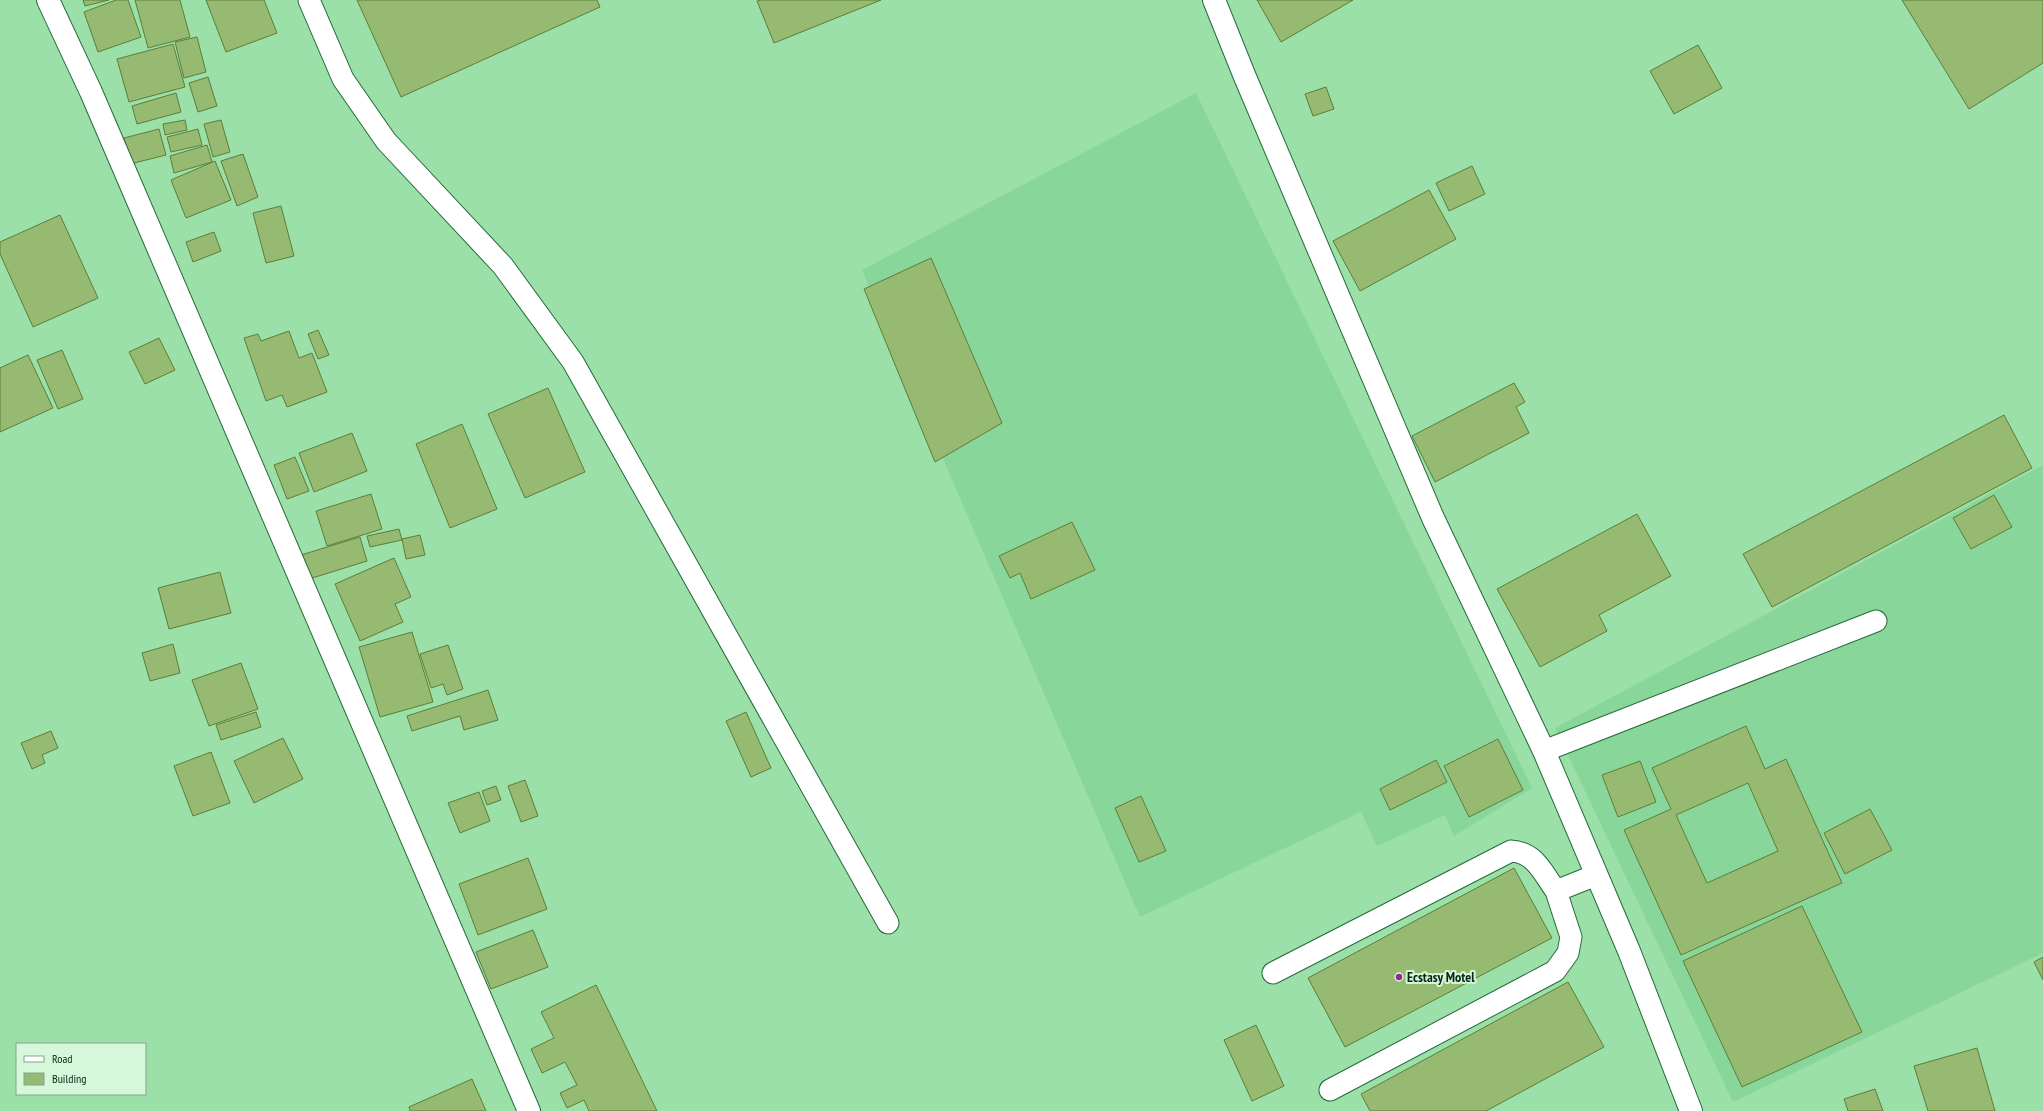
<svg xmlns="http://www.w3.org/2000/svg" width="2043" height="1111" font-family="'PT Sans Narrow',sans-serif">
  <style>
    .built { fill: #89d69a }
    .building { fill: #96ba72; stroke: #5c7e38; fill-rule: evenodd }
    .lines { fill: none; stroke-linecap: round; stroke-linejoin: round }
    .service-casing { stroke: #246a39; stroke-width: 23 }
    .minor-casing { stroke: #246a39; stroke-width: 24 }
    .service { stroke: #fff; stroke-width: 21 }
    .minor { stroke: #fff; stroke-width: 22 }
    .poi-dot { fill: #932a8d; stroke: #d5f8db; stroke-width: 1.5 }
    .labels { text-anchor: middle; stroke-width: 4; stroke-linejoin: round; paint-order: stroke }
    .poi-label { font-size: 14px; font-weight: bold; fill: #092712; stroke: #d5f8db; text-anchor: start }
  </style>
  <rect width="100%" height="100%" fill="#9ae0a8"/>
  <!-- built -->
  <path class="built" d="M1196,93L1532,788L1454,836L1445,815L1377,846L1361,812L1140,917L862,270Z
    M2043,465V953L1733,1102L1555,728Z"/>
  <!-- building -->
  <path class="building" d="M83,0H109L85,6Z
    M116,0H128L141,37L98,52L84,12Z
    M135,0H180L190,37L148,48Z
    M206,0H264L277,33L226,52Z
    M357,0H597L600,7L401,97Z
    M761,0H881L774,43L757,1Z
    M1257,0H1353L1281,42Z
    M1902,0H2043V63L1969,109Z
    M197,37L206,72L184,78L175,42Z
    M173,44L185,87L129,102L117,59Z
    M1698,45L1722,88L1674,114L1650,71Z
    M208,77L217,106L198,112L189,83Z
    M1326,87L1334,109L1313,116L1305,94Z
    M176,93L181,112L137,124L132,106Z
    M185,120L187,130L165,135L163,124Z
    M221,120L230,152L213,157L204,124Z
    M159,129L166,155L130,164L124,138Z
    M198,129L202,145L171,152L167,137Z
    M207,145L212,162L174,173L170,156Z
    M243,154L258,197L237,206L221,161Z
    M215,161L231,200L186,218L171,180Z
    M1472,166L1485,194L1449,211L1436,183Z
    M1429,190L1456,239L1360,291L1333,241Z
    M281,206L294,256L266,263L253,213Z
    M60,215L98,298L33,327L0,254V242Z
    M214,232L221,251L193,262L186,242Z
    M931,258L1002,423L935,462L864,289Z
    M318,330L329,355L318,359L308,334Z
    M289,331L299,358L312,353L327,392L287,407L282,395L266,401L244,338L258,334L261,341Z
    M159,338L175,370L145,384L129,352Z
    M62,350L83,399L58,409L37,360Z
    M28,355L53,408L0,432V368Z
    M1514,383L1525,402L1516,407L1529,433L1435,482L1412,436Z
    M548,388L585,472L525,498L488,414Z
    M2004,415L2032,468L1772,607L1743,554Z
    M462,424L497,509L450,528L416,444Z
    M352,433L367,471L314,492L299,453Z
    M295,457L309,491L287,499L274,465Z
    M371,494L382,529L327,546L316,511Z
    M1994,495L2012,527L1971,549L1953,518Z
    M1637,514L1671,576L1599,615L1607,631L1540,667L1497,589Z
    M1072,522L1095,570L1031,599L1020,573L1010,578L999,556Z
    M399,529L402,540L370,547L367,536Z
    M420,535L425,555L406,559L402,539Z
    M360,537L367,561L309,579L301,555Z
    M394,558L411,597L395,604L403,622L360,641L335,584Z
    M220,572L231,613L169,629L158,588Z
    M412,632L433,702L380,717L359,647Z
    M173,644L180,673L150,681L142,653Z
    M448,645L463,689L447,695L443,684L431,688L420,654Z
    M241,663L258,709L209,726L192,680Z
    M488,690L498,720L464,730L460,716L412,731L407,716Z
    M256,712L261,727L221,740L216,725Z
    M746,712L771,768L751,777L726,721Z
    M1746,726L1765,769L1786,759L1842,883L1681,955L1624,830L1671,809L1652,768ZM1748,783L1778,851L1707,883L1676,815Z
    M51,731L58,748L42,755L45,763L32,769L21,743Z
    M283,738L303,779L254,803L234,761Z
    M1498,739L1523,790L1469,817L1444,766Z
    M211,752L230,803L193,816L174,766Z
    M1436,760L1447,782L1390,810L1380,789Z
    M1640,761L1656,802L1618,817L1602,775Z
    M525,780L538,816L521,822L508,786Z
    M496,786L501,800L487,805L482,791Z
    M479,792L490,821L460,833L448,803Z
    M1141,796L1166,851L1139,862L1115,808Z
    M1870,809L1892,850L1845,874L1824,833Z
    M528,858L547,909L478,935L459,884Z
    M1514,868L1552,938L1345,1047L1308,978Z
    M1802,906L1862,1032L1742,1087L1683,961Z
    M533,930L548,967L491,989L476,952Z
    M2043,957V980L2034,962Z
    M1568,982L1604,1047L1486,1111H1370L1361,1094Z
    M596,985L657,1111H589L584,1100L567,1108L560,1093L577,1085L565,1062L542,1073L531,1049L554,1038L541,1012Z
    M1256,1025L1284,1086L1252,1101L1224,1040Z
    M1977,1048L1995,1111H1928L1914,1066Z
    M472,1079L486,1111H410L409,1107Z
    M1875,1089L1883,1111H1848L1844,1099Z"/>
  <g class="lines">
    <!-- service casing -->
    <g class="service-casing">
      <path id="service" d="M309,0L343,79L386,141L503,266L573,362L888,923
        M1544,751L1876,621
        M1273,973L1511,851C1535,852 1543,873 1556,891L1596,875
        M1330,1090L1555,971L1568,953L1571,937L1556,891"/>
    </g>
    <!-- minor casing -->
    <g class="minor-casing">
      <path id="minor" d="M48,0L91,92L529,1111
        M1214,0L1245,77L1433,518L1544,751L1629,951L1691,1111"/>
    </g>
    <!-- service -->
    <use href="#service" class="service"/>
    <!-- minor -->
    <use href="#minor" class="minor"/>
  </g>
  <!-- markers -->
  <circle class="poi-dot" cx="1399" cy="977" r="4"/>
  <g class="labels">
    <!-- poi labels -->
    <g class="poi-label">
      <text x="1407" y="982">Ecstasy Motel</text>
    </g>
  </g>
  <!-- legend -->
  <rect x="16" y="1043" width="130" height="52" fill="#d5f8db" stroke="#83a48b"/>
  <rect x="24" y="1056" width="20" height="6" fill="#ffffff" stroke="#83a48b"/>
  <text x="52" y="1063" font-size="12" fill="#092712">Road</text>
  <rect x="24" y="1073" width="20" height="12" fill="#96ba72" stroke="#83a48b"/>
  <text x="52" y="1083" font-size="12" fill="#092712">Building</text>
</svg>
